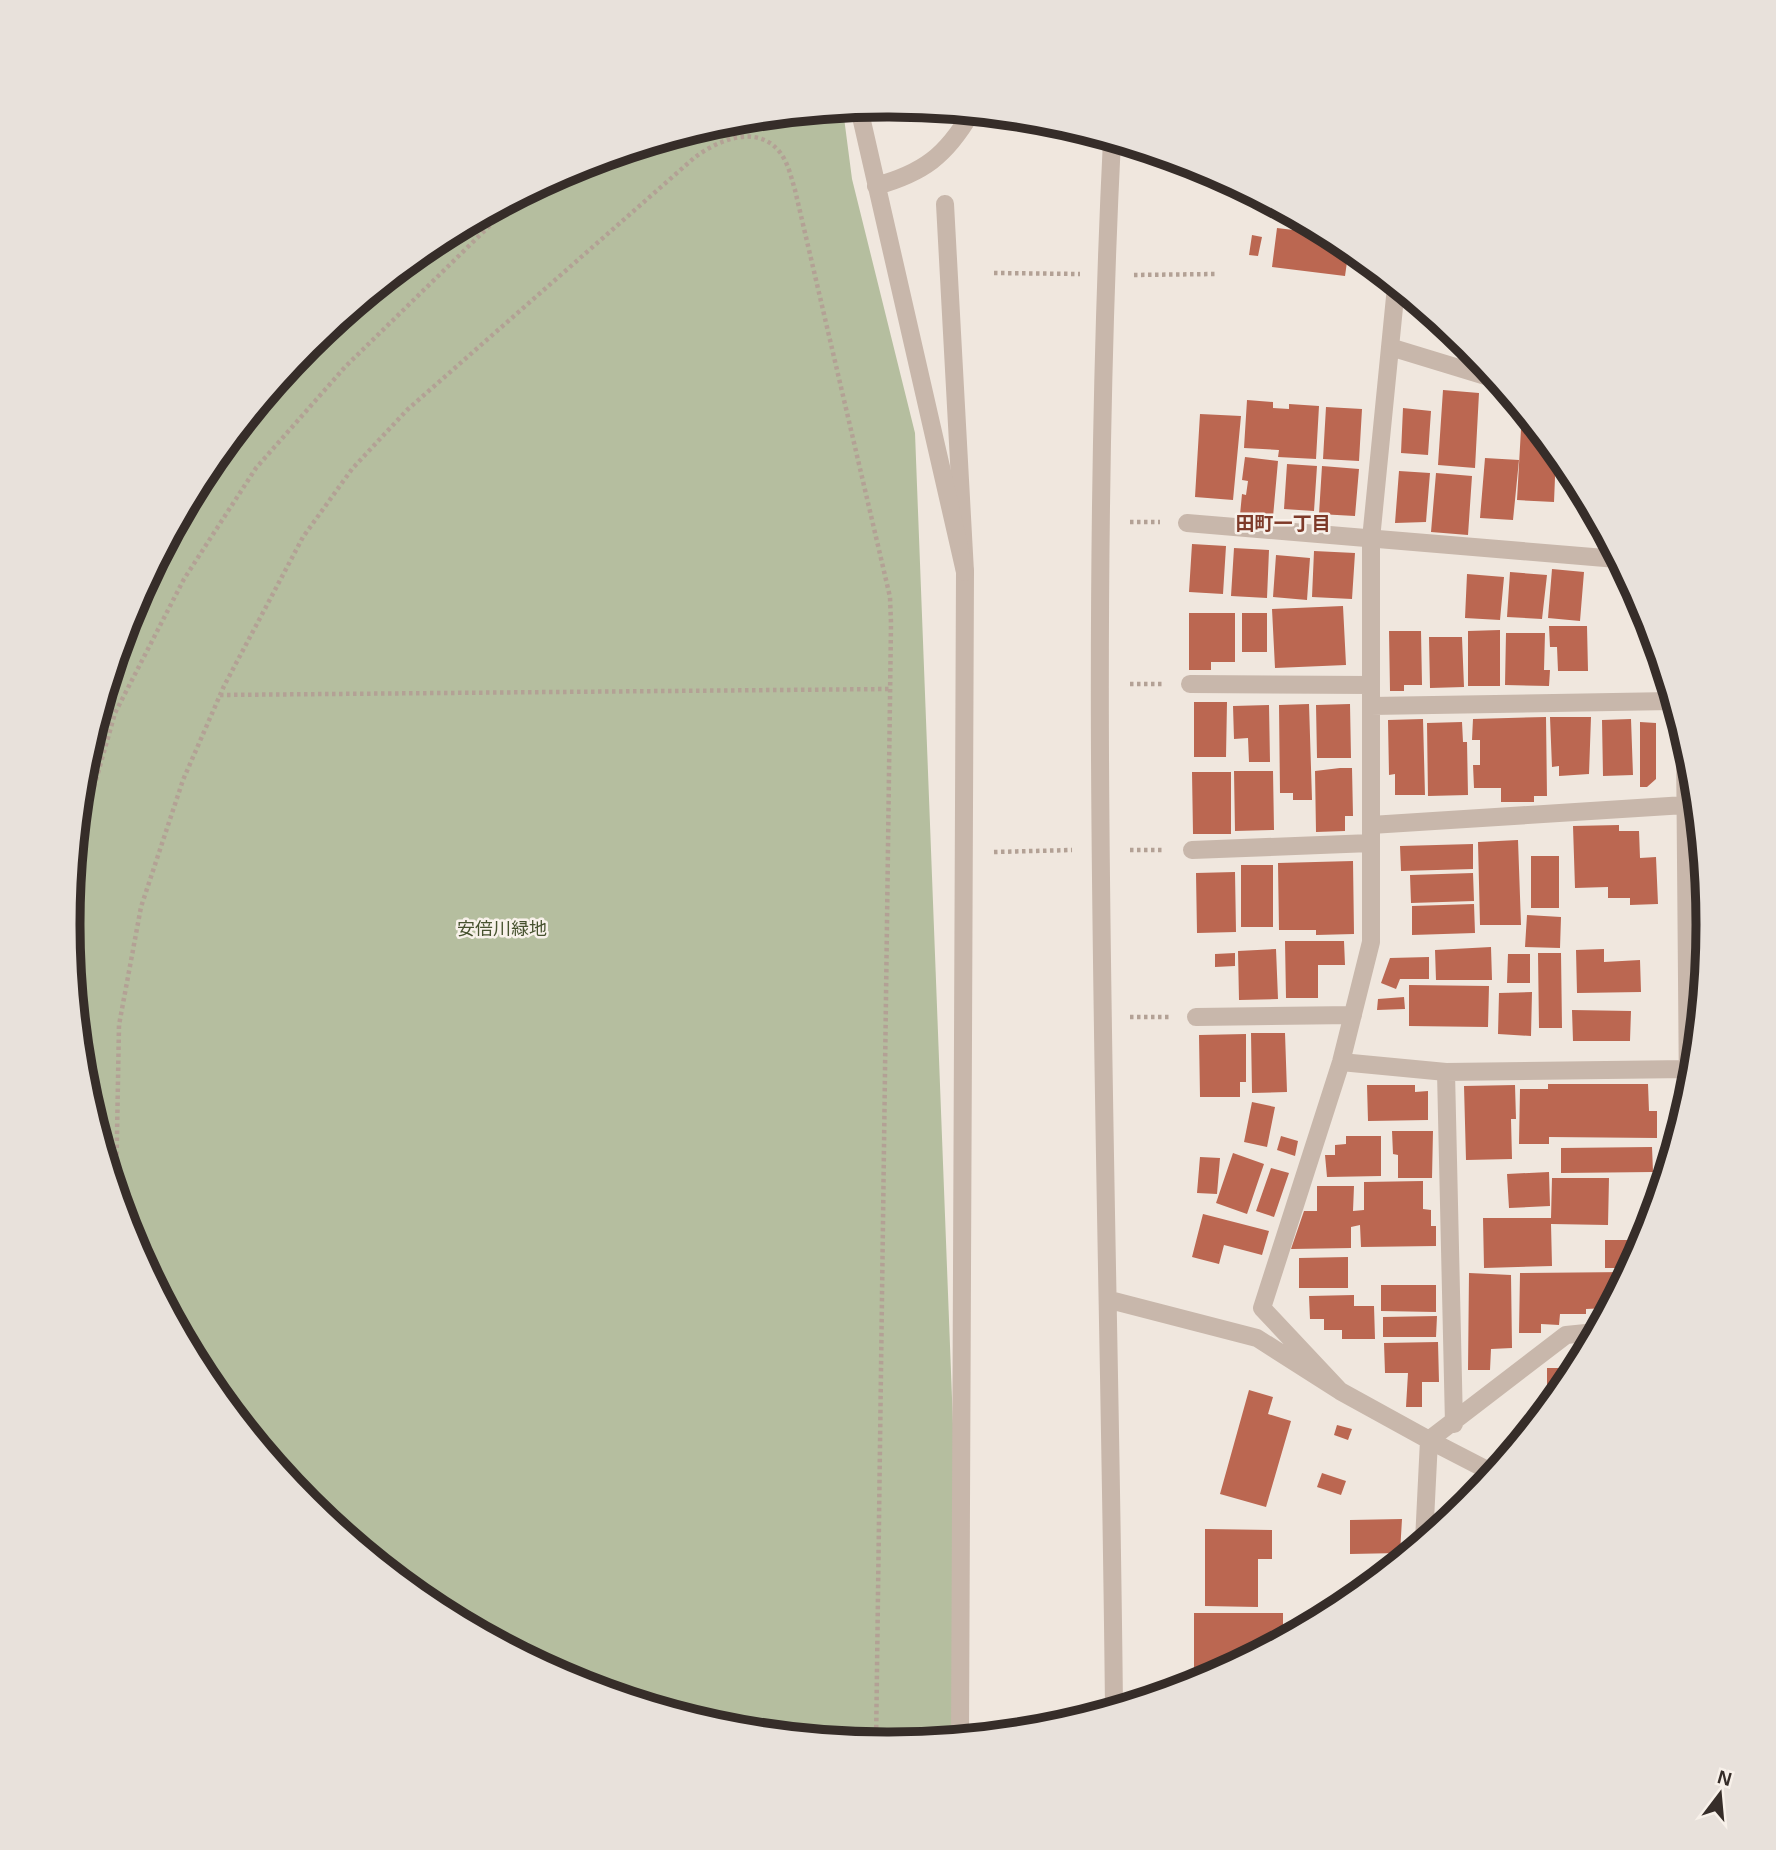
<svg xmlns="http://www.w3.org/2000/svg" width="1776" height="1850" font-family="Arial,'Noto Sans JP',sans-serif">
  <style>
    .green { fill: #b5be9f }
    .building { fill: #bb6751 }
    .lines { fill: none; stroke-linecap: round; stroke-linejoin: round }
    .path { stroke: #b3a195; stroke-width: 4.5; stroke-dasharray: 3.5 3.5; stroke-linecap: butt }
    .service { stroke: #c8b7ab; stroke-width: 18 }
    .minor { stroke: #c8b7ab; stroke-width: 18 }
    .labels { text-anchor: middle; stroke-width: 5; stroke-linejoin: round; paint-order: stroke }
    .park-label { font-size: 18px; fill: #47522f; stroke: #f8f1ea }
    .neighbourhood-label { font-size: 19px; font-weight: bold; fill: #7e3a29; stroke: #f8f1ea }
    .rim { fill: none; stroke: #362d29; stroke-width: 9 }
  </style>
  <rect width="100%" height="100%" fill="#f0e7de"/>
  <!-- green -->
  <path class="green" d="M843,110L852,179L915,433L965,1737L888,1745L728,1729L574,1682L432,1606L308,1504L206,1380L131,1238L84,1085L68,925L84,765L131,611L207,469L309,345L433,243L575,168L728,121Z"/>
  <!-- building -->
  <path class="building" d="M1277,228L1326,234L1344,244L1349,248L1345,276L1272,267Z
    M1252,235L1262,237L1258,256L1249,255Z
    M1443,390L1479,393L1475,468L1438,465Z
    M1247,400L1273,402V408L1289,409V404L1319,406L1316,459L1278,457L1279,450L1244,448Z
    M1326,407L1362,409L1359,461L1323,459Z
    M1403,408L1431,411L1428,455L1401,453Z
    M1200,414L1241,416L1233,500L1195,497Z
    M1521,429L1537,430L1556,453L1554,502L1517,500Z
    M1245,457L1278,461L1273,517L1240,515L1242,494L1246,495L1248,481L1242,480Z
    M1485,458L1519,460L1513,520L1480,518Z
    M1287,464L1317,466L1314,511L1284,509Z
    M1322,466L1359,469L1355,516L1319,514Z
    M1399,471L1430,473L1426,522L1395,523Z
    M1436,473L1472,476L1468,535L1431,532Z
    M1192,544L1226,546L1223,594L1189,592Z
    M1234,548L1269,550L1267,598L1231,596Z
    M1314,551L1355,553L1352,599L1312,597Z
    M1276,555L1310,558L1307,600L1273,597Z
    M1552,569L1584,572L1580,621L1548,618Z
    M1510,572L1547,575L1542,619L1507,617Z
    M1467,574L1504,577L1500,620L1465,618Z
    M1343,606L1346,665L1275,668L1272,609Z
    M1189,613H1235V662H1211V670H1189Z
    M1242,613H1267V652H1242Z
    M1549,626H1587L1588,671H1558L1557,647H1550Z
    M1500,630V686H1468V631Z
    M1389,631H1421L1422,685H1404V691H1390Z
    M1506,633H1545L1544,670H1550L1549,686L1505,685Z
    M1429,637H1462L1464,687L1430,688Z
    M1194,702H1227L1226,757H1194Z
    M1309,704L1312,800H1293V793H1280L1279,705Z
    M1350,704L1351,758H1317L1316,705Z
    M1269,705L1270,762H1249L1248,738L1234,739L1233,706Z
    M1546,717L1547,796H1534V802H1501V788H1474L1473,765H1480V740H1472L1473,719Z
    M1550,717H1591L1589,774L1559,776V766L1552,767Z
    M1423,719L1425,795H1395V774L1389,775L1388,720Z
    M1631,719L1633,775L1603,776L1602,720Z
    M1462,722L1463,742H1467L1468,795L1428,796L1427,723Z
    M1640,722L1656,723V779L1647,787H1640Z
    M1340,768H1352L1353,816H1345V831L1316,832L1315,771Z
    M1234,771H1273L1274,830L1235,831Z
    M1192,772H1231V834H1193Z
    M1619,825V831H1639L1640,858L1656,857L1658,904L1630,905V898H1608V887L1575,888L1573,826Z
    M1518,840L1521,925H1480L1478,842Z
    M1473,844V869L1401,871L1400,846Z
    M1531,856H1559V908H1531Z
    M1353,861L1354,934L1316,935V930H1279L1278,863Z
    M1241,865H1273V927H1241Z
    M1235,872L1236,932L1197,933L1196,873Z
    M1473,873L1474,901L1411,903L1410,875Z
    M1474,904L1475,933L1412,935V906Z
    M1527,915L1561,917L1560,948L1525,947Z
    M1701,924L1708,925L1701,991H1699Z
    M1285,941H1344L1345,965H1318V998H1286Z
    M1491,947L1492,980H1436L1435,950Z
    M1276,949L1278,999L1239,1000L1238,951Z
    M1604,949V962L1640,960L1641,992L1577,993L1576,950Z
    M1235,953V966L1215,967V954Z
    M1538,953H1561L1562,1028H1539Z
    M1508,954H1530V983H1507Z
    M1429,957V979H1400L1396,989L1381,983L1390,958Z
    M1409,985L1489,986L1488,1027L1409,1026Z
    M1532,992L1531,1036L1498,1034L1499,993Z
    M1404,997L1405,1009L1377,1010L1378,999Z
    M1572,1010L1631,1011L1630,1041H1573Z
    M1251,1033H1285L1287,1092L1252,1093Z
    M1246,1034V1082H1240V1097H1200L1199,1035Z
    M1548,1084H1648L1649,1111H1657V1138L1549,1137V1144H1519L1520,1089H1548Z
    M1367,1085H1415V1092L1428,1091V1120L1368,1121Z
    M1515,1085L1516,1119H1511L1512,1159L1466,1160L1464,1086Z
    M1252,1102L1275,1107L1267,1147L1244,1142Z
    M1392,1131H1433L1432,1178H1398V1155L1393,1154Z
    M1281,1136L1298,1141L1295,1156L1277,1150Z
    M1346,1136H1381V1176L1327,1177L1325,1155H1335V1145L1346,1144Z
    M1652,1147L1653,1172L1561,1173V1148Z
    M1233,1153L1264,1164L1247,1214L1216,1203Z
    M1200,1157L1220,1158L1217,1194L1197,1193Z
    M1271,1168L1289,1173L1274,1217L1256,1211Z
    M1549,1172L1550,1206L1509,1208L1507,1174Z
    M1552,1178H1609L1608,1225L1551,1224L1552,1266L1484,1268L1483,1218H1551Z
    M1423,1181V1209L1431,1210V1226H1436V1246L1361,1247L1360,1225L1351,1227V1248L1291,1249L1304,1211H1317V1186H1354L1353,1211L1364,1210V1182Z
    M1203,1214L1269,1231L1262,1255L1224,1245L1219,1264L1192,1257Z
    M1605,1240H1645L1630,1268H1605Z
    M1348,1257V1288H1299V1258Z
    M1627,1272L1608,1308L1586,1309V1314H1560L1559,1325L1541,1324V1333H1519L1520,1273Z
    M1469,1273L1511,1275L1512,1348L1491,1349L1490,1370H1468Z
    M1381,1285H1436V1312L1381,1311Z
    M1354,1295V1306H1374L1375,1339H1342V1330H1324V1319H1310L1309,1296Z
    M1437,1316L1436,1337H1383V1317Z
    M1438,1342L1439,1382H1422V1407H1406L1408,1373H1385L1384,1343Z
    M1547,1368H1570V1380L1547,1408Z
    M1249,1390L1273,1397L1268,1414L1291,1421L1266,1507L1220,1494Z
    M1337,1425L1352,1429L1348,1440L1334,1435Z
    M1322,1473L1346,1481L1341,1495L1317,1487Z
    M1402,1519L1400,1553L1350,1554V1520Z
    M1205,1529L1272,1530V1559H1258V1607L1205,1606Z
    M1194,1613H1283V1639L1225,1670H1194Z"/>
  <g class="lines">
    <!-- path -->
    <path class="path" d="M994,273L1080,274
      M1134,275L1215,274
      M1130,522H1160
      M1130,684H1163
      M220,695L891,689
      M1130,850H1163
      M994,852L1072,850
      M75,854L115,713L184,579L256,468L345,367L518,198
      M1130,1017H1170
      M116,1190L119,1025L141,907L183,780L224,686L303,537L352,469L407,410L694,158C716,141 755,124 778,150C788,161 791,177 795,190L890,597L891,623L876,1744"/>
    <!-- service -->
    <path class="service" d="M945,204L965,572L960,1738"/>
    <!-- minor -->
    <path class="minor" d="M859,108L965,572
      M1112,140C1086,663 1109,1186 1114,1709
      M876,186C923,173 946,156 971,113
      M1390,347L1495,379
      M1187,523L1617,559
      M1190,684L1371,685
      M1371,706L1672,701
      M1685,742L1688,1098
      M1371,825L1685,805
      M1192,850L1371,843
      M1196,1017L1353,1015
      M1341,1062L1446,1072L1688,1069
      M1446,1072L1454,1424
      M1110,1300L1257,1338L1340,1391L1429,1440L1566,1335L1596,1332
      M1340,1391L1262,1308L1341,1062L1371,942V539L1396,287
      M1424,1541L1429,1440L1493,1473"/>
  </g>
  <g class="labels">
    <!-- park labels -->
    <g class="park-label">
      <text x="502" y="935">安倍川緑地</text>
    </g>
    <!-- neighbourhood labels -->
    <g class="neighbourhood-label">
      <text x="1283" y="530">田町一丁目</text>
    </g>
  </g>
  <!-- crop -->
  <path d="M0 0H1776V1850H0ZM887 117H889A807 807 0 0 1 1696 924V925A807 807 0 0 1 889 1732H887A807 807 0 0 1 80 925V924A807 807 0 0 1 887 117Z" fill="#e8e1db" fill-rule="evenodd"/>
  <path class="rim" d="M887 117H889A807 807 0 0 1 1696 924V925A807 807 0 0 1 889 1732H887A807 807 0 0 1 80 925V924A807 807 0 0 1 887 117Z"/>
  <!-- north arrow -->
  <g transform="translate(1720 1794) rotate(16)" stroke="#f8f1ea" stroke-width="5" paint-order="stroke">
  <path d="M0-5L12 26L0 18L-12 26Z" fill="#362d29"/>
  <text y="-10" font-size="19" font-weight="bold" text-anchor="middle" fill="#362d29">N</text>
  </g>
</svg>
